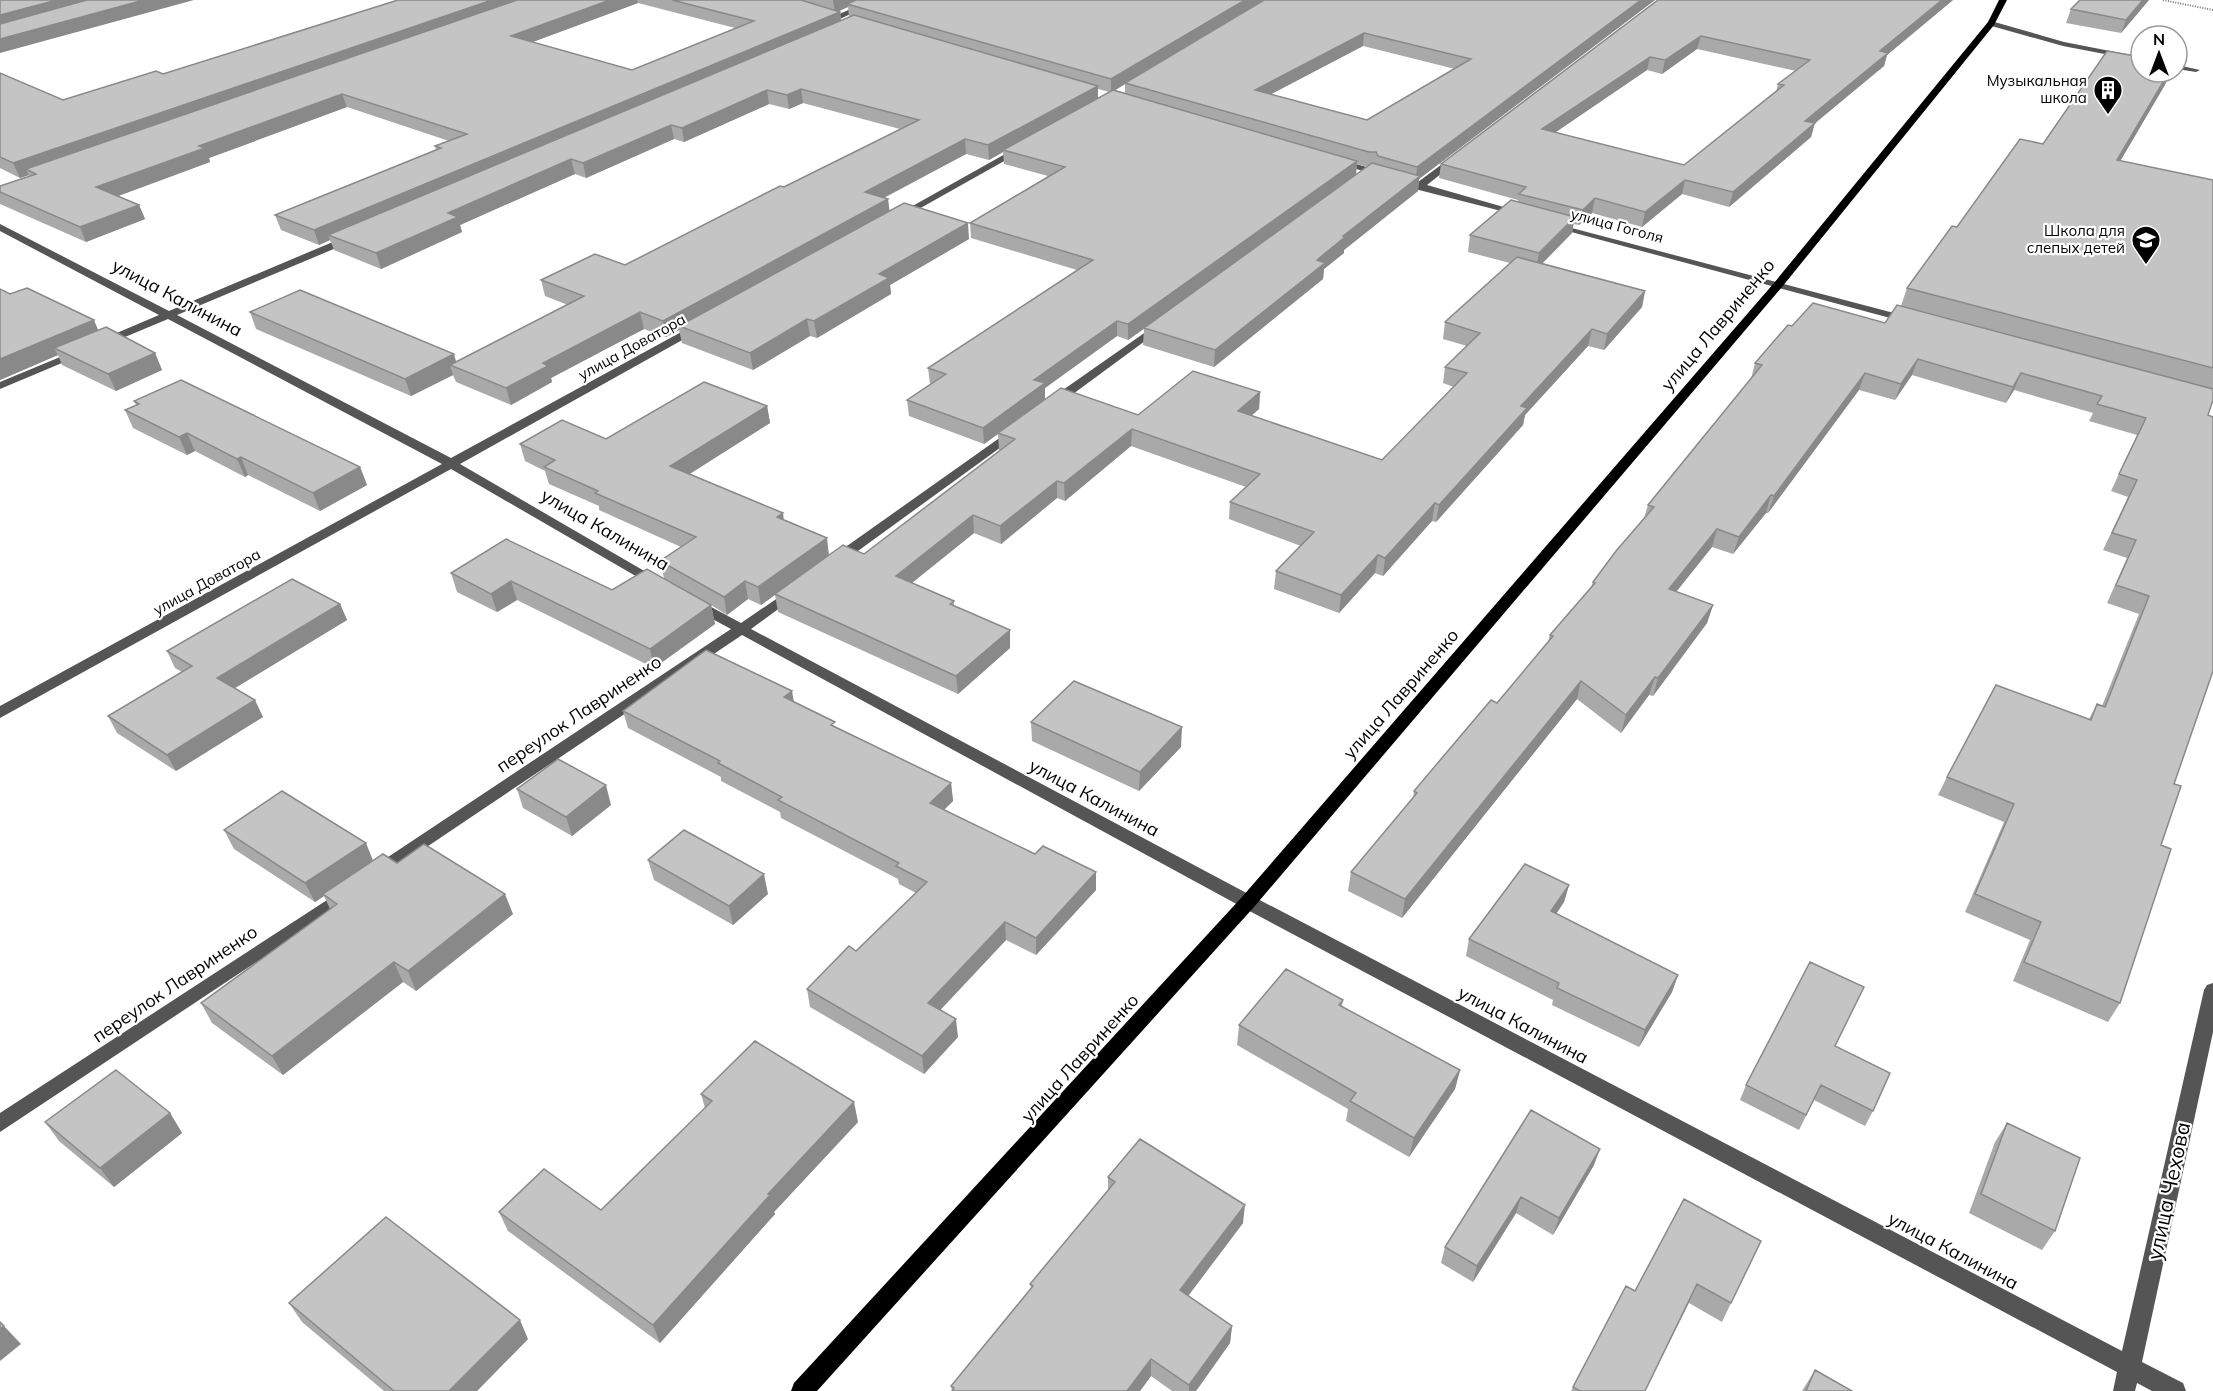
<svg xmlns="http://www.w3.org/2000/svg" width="2213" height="1391" font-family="Mulish,sans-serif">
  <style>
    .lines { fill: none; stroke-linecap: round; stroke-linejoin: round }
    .path { stroke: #777; stroke-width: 2; stroke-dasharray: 1 1.5; stroke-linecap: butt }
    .minor { fill: #555; fill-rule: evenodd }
    .major { fill: #000; fill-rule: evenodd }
    .wall { fill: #a9a9a9; fill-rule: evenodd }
    .shaded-wall { fill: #898989 }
    .building { fill: #c4c4c4; stroke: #898989; stroke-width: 1.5; fill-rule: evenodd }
    .labels { text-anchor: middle; stroke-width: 4.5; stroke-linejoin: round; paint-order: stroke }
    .far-poi-label { font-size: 15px; fill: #000; stroke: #fff; text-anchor: end }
    .far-street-label { font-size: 15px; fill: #000; stroke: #fff }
    .street-label { font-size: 18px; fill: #000; stroke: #fff }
    .near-street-label { font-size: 21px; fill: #000; stroke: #fff }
  </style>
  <rect width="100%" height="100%" fill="#fff"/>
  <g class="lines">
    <!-- path -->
    <path class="path" d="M2163,0L2213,10"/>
    <!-- minor -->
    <path class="minor" d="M870,0H880L840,19L833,17Z
      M1991,21L2064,42L2141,57V61L2063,46L1988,25V21Z
      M2177,65L2200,70L2196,72L2177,69Z
      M1021,145L1024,146V150L901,219L893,217Z
      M1453,156L1461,158L1427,185L1521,212V216L1415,189L1414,187L1334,162L1339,159L1418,182Z
      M1549,222L1913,318L1914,320L1913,322H1905L1549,226Z
      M0,224L169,311L347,236H355V240L177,315L451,458L694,325H702V329L460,464L665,583L663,586H653L451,469L0,718V706L442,464L168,319L106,345H98V341L159,315L0,231Z
      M1160,322L1165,325L1164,327L1058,405H1050V399Z
      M77,350L81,351V355L0,389V382Z
      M1015,427L1021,431L1019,434L840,564H830L828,561L830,558Z
      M791,589L796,590L798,593L796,596L751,629L1254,897L2122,1351L2204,990L2207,985L2213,983V1032L2142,1362L2183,1383L2186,1391H2152L2137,1383L2135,1391H2113L2117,1372L1242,907L742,635L385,875L379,877L373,875L371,871L373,867L731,629L690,607L688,604L690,601H700L741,623Z
      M344,889L350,890L353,895L350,900L0,1132V1113Z"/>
    <!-- major -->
    <path class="major" d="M1999,0H2007L1994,25L1782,287L1254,907L817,1391H791L794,1383L1242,897L1774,283L1988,22Z"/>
  </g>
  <!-- wall -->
  <path class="wall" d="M398,0H1655L1419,179L1418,191L1344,250V253L1324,269L1323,279L1214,367L1143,345L1144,329L1128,340L1117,336L1045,388V399L1138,415L1260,392L1259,409L1251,416L1382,460L1454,387L1443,383L1445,367L1467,346L1443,339L1445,322L1510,263L1468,252L1470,235L1518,202V200L1439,178L1441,164L1658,0H1953L1887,55L1884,66L1814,123L1811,137L1729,207L1682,194L1642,227L1592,213L1579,225L1573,224L1572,233L1542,263L1645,291L1642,307L1604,350L1588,346L1525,415L1523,425L1436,522L1432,521L1383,576L1375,573L1339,613L1274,589L1276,571L1301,546L1229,519L1230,502L1246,487L1131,446L1065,501L1057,498L1001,544L974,533L912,583L954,601V606L1010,648L958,694L778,612L775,595L761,605L748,599L727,615L711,605L715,624L654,668L517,600L497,612L457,592L451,573L612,590L664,578L660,561L681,547L599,510V506L549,484L545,471L525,461L520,444L606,439L767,406L770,423L689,474L784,520L829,555L864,554L1001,451L999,450L998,434L984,444L909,416L907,400L930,384L928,368L1077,270L971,238L970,223L1048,176L1004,164L1003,152L989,160L966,154L884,198L888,199L889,211L969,239L890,285L891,294L817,338L810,336L753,370L682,343L679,330L666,337L644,329L551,378L552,382L511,405L456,382L453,375L411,396L256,329L250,312L456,362L568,305L545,296L541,280L625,265L900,129L803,103L789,109L769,104L684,142L674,139L586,178L575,174L460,225L462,232L381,269L334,250L330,240L319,245L281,230L275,215L436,150L435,146L449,141L347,107L209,158L210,162L118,196L139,205L145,219L86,242L0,204V186L30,176L29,175L20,178L0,168V73L63,100L163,74ZM638,3L735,28L632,70L532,42ZM848,7L849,17H850L841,21L840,12L838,11ZM1363,46L1455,69L1367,120L1271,94ZM1697,49L1796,71L1778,84L1776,92L1684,165L1555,132L1647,70L1662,74ZM1125,84V93L1114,90ZM1098,89L1109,92L1098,98ZM1357,164L1367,167L1356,175Z
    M2149,0L2121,33L2066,23L2071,9Z
    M2166,83L2120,161L2213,180V400L2208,415L2174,784L2161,845L2120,1003L2108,1022L2013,981L2030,940L1965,912L2004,822L1938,795L1947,777L2089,719L2097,704L2102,706L2139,614L2107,603L2127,558L2103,550L2128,497L2111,491L2137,435L2089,421L2093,413L2014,390L2006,403L1912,375L1895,400L1859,390L1768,513H1766L1733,554L1712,547L1676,592L1713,605L1707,623L1653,696L1649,695L1621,733L1577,699L1402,918L1348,891L1351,872L1413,799L1414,791L1497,703L1548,642L1550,635L1591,587L1593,582L1644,518L1648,505L1751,379L1755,363L1792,326L1885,323L1901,306L1907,288L1957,227L2043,144Z
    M0,289L10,294L155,353L162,370L116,391L62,365L58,355L0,380Z
    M134,401L360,467L367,485L320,511L248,475L245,477L195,451L187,455L133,428L125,410L136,405Z
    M340,604L347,620L235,688L263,717L176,771L117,733L108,716L182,672L175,668L167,651Z
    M794,702L836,727L951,783L953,801L944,810L1035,854L1096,872V890L1036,955L1006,940L940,1010L958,1037L924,1074L810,1007L807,989L856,951L916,893L899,884L898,879L781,818L780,812L721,781V777L628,728L623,711Z
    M1031,722L1181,747L1139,791L1032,741Z
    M517,789L611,805L572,836L523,808Z
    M224,830L373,861L397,863L513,914L416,991L403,982L283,1075L212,1023L201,1003L330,909L324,896L315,902L234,849Z
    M648,860L768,894L733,925L654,880Z
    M1569,885L1564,902L1556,914L1678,975L1672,992L1639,1047L1552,1005L1553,1000L1466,956L1469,939Z
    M1343,1000L1342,1007L1460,1070L1455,1089L1409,1157L1346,1121L1348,1109L1237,1045L1239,1025Z
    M1835,1046L1873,1111L1865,1126L1814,1100L1799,1130L1740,1100L1746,1085Z
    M701,1094L858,1122L774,1212L775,1214L660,1343L508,1231L499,1212L601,1210L705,1108Z
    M1531,1110L1594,1165L1553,1235L1516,1213L1473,1282L1441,1263L1445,1247Z
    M170,1113L182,1133L114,1187L59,1141L45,1122Z
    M2007,1123L2055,1231L2042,1250L1969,1213L1995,1142Z
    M1108,1177L1243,1223L1188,1296L1232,1326L1230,1343L1196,1391H1172L1151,1376L1140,1391H952L951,1386L1031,1288L1030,1284L1108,1190Z
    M1684,1199L1731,1303L1722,1322L1689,1303L1645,1391H1571L1573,1387L1635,1291Z
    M289,1303L528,1339L477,1391H384L302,1322Z
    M1815,1370L1852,1391H1802Z"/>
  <!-- shaded-wall -->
  <path class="shaded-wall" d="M57,0H108L0,30V15Z
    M144,0H194L0,53V39Z
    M492,0H531L26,169L29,175L20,178L13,163Z
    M610,0H637L638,3L514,49L511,36Z
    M833,0H864L847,4L848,7L835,13Z
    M1245,0H1266L1125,83V84L1111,93V79Z
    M1641,0H1655L1419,179L1418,191L1344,250V253L1324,269L1323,279L1214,367L1215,350L1343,236L1416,179L1417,167Z
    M1942,0H1953L1887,55L1884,66L1801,135L1805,121L1880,51Z
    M2143,0H2149L2121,33L2126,20Z
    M840,12L841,24L328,235L330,240L319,245L314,230Z
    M1364,33L1363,46L1254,103L1255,90Z
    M1701,36L1697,49L1662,74L1665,60Z
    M1650,57L1647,70L1540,143L1542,129Z
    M2169,72H2170L2166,83L2108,182L2117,160Z
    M1098,86V100L1003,150V152L989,160L988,145Z
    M801,89L803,103L789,109L787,95Z
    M767,90L769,104L684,142L682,128Z
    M342,94L347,107L209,158L210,162L102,202L96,187L199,146Z
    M1815,123L1811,137L1729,207L1733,192Z
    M671,125L674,139L586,178L583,163Z
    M965,139L966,154L866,207L865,192Z
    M571,159L575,174L460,225L462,232L381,269L376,253L448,213Z
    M1357,161L1356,175L1128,340V324Z
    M1685,180L1682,194L1642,227L1645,212Z
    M1595,198L1592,213L1579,225L1583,210Z
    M888,199L890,214L679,326V330L666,337L663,321Z
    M139,205L145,219L86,242L80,227Z
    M1575,217L1572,233L1536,270L1539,253Z
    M968,223L969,239L890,285L891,294L817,338L814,321L879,274Z
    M1645,291L1642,307L1604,350L1607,334Z
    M640,312L644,329L551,378L552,382L511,405L506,388L543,363Z
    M807,319L810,336L753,370L750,353Z
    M94,320L101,337L54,348L58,355L0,380V359Z
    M1117,321V336L1045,388V400L984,444L983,428L1034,380Z
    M1592,329L1588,346L1525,415L1523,425L1436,522L1439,505L1521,406Z
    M155,353L162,370L116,391L108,374Z
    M454,354L458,368L450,365L453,375L411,396L405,379Z
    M1918,359L1912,375L1895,400L1901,384Z
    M1865,373L1859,390L1768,513L1774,496Z
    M2021,373L2014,390L2006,403L2013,387Z
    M1260,392L1259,409L1237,428L1238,411Z
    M767,406L770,423L674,484L670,466Z
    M1132,429L1131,446L1065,501L1064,483Z
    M187,433L195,451L187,455L179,437Z
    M241,457L248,475L245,477L237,459Z
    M360,467L367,485L320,511L313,493Z
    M1057,481V498L1001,544L1000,526Z
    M1771,495L1766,513L1733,554L1739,537Z
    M1435,503L1432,521L1383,576L1385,558Z
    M783,513L785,530L777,517Z
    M973,515L974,533L898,594L896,576Z
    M1717,529L1712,547L1664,607L1669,589Z
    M827,538L829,556L761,605L758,587Z
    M1378,555L1375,573L1339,613L1341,595Z
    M511,581L517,600L497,612L491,594Z
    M745,581L748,599L727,615L724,597Z
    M340,604L347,620L225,694L217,678Z
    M711,605L715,624L654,668L650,649Z
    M1713,605L1707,623L1653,696L1658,678Z
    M1010,630V648L958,694L956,676Z
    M1655,677L1649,695L1621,733L1626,715Z
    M1581,681L1577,699L1402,918L1405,899Z
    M792,691L795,708L784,697Z
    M255,700L263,717L176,771L167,755Z
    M1182,727L1181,747L1139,791L1140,772Z
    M951,783L953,801L932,821L930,803Z
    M606,785L611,805L572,836L566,817Z
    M366,843L374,863L323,894L324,896L315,902L305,883Z
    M1096,872V890L1036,955V938Z
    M764,874L768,894L733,925L729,906Z
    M1569,885L1564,902L1546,929L1551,911Z
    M505,894L513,914L416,991L408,971Z
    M1005,922L1006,940L930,1021L928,1003Z
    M394,962L403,982L283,1075L272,1056Z
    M1678,975L1672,992L1639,1047L1645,1030Z
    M956,1019L958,1037L924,1074L922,1056Z
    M1460,1070L1455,1089L1409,1157L1414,1138Z
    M854,1102L858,1122L774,1212L775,1214L660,1343L653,1325L768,1194Z
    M170,1113L182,1133L114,1187L100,1168Z
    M1600,1149L1594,1165L1553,1235L1559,1218Z
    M1521,1197L1516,1213L1473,1282L1477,1266Z
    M1245,1205L1243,1223L1179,1308L1180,1290Z
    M520,1320L528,1339L477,1391H449Z
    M4,1326L21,1344L0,1361V1329Z
    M1232,1326L1230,1343L1196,1391H1189V1385Z
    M1151,1359V1376L1140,1391H1127Z"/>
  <!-- building -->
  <path class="building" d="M0,0H57L0,15Z
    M87,0H144L0,39V24Z
    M398,0H492L13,163L0,157V73L63,100L156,71L163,74Z
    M517,0H610L511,36L632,70L754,21L672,0H801L840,12L314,230L275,215L441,148L435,146L467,134L342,94L199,146L205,148L96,187L139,205L80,227L0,192V186L36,174L26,169Z
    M856,0H1245L1111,79L847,4Z
    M1264,0H1641L1417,167L1378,156L1376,152H1369L1125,83ZM1364,33L1471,59L1367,120L1255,90Z
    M1658,0H1942L1880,51L1888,53L1805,121L1815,123L1733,192L1685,180L1645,212L1595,198L1583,210L1519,194L1526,187L1441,164ZM1701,36L1810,60L1778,84L1784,85L1684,165L1542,129L1650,57L1665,60Z
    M2080,0H2143L2126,20L2071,9Z
    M854,15L1098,86L988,145L965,139L865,192L888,199L663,321L640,312L543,363L548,366L506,388L450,365L584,296L541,280L595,254L625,265L780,186L784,187L919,120L801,89L787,95L767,90L682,128L671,125L583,163L571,159L448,213L458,217L376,253L328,235Z
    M2107,51L2141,57V72H2169L2117,160L2213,180V368L1907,288L1952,226L1957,227L2020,139L2043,144Z
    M1113,90L1357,161L1128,324L1117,321L1034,380L1045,383L983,428L907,400L946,374L928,368L1093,260L970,223L1065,167L1003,150Z
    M1372,163L1420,176L1343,236L1345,237L1317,260L1325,263L1215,350L1144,328Z
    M1511,200L1575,217L1539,253L1470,235Z
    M904,203L968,223L879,274L889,278L814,321L807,319L750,353L679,326Z
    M1517,257L1645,291L1607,334L1592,329L1521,406L1527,408L1439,505L1435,503L1385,558L1378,555L1341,595L1276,571L1314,532L1230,502L1260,474L1132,429L1064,483L1057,481L1000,526L973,515L896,576L954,601L950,604L1010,630L956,676L775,594L843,545L864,554L1015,439L998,433L1061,388L1138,415L1193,371L1260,392L1238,411L1382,460L1467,373L1445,367L1480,333L1445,322Z
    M27,288L94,320L0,359V289L10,294Z
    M300,290L454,354L405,379L250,312Z
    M1813,303L1885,323L1897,305L2213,389V400L2208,415L2213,417V671L2174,784L2181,786L2161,845L2171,849L2120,1003L2024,962L2041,922L1975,894L2014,804L1947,777L1996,685L2091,720L2097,704L2105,707L2149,596L2116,585L2136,540L2112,533L2137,480L2119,474L2146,418L2097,404L2102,396L2021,373L2013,387L1918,359L1901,384L1865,373L1774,496L1771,495L1739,537L1717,529L1669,589L1713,605L1658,678L1655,677L1626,715L1581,681L1405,899L1351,872L1417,793L1414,791L1491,700L1497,703L1553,636L1550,635L1595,583L1593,582L1616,551L1654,507L1648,505L1762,365L1755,363L1788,325L1792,326Z
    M106,327L155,353L108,374L54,348Z
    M181,380L360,467L313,493L241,457L237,459L187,433L179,437L125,410L139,404L134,401Z
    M704,382L767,406L670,466L783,513L777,517L827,538L758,587L745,581L724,597L660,561L696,537L595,493L598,491L544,467L555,460L520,444L562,420L606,439Z
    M506,539L612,590L647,569L711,605L650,649L511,581L491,594L451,573Z
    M292,579L340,604L217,678L255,700L167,755L108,716L192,666L167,651Z
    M706,650L792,691L784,697L835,722L831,725L951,783L930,803L1035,854L1043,846L1096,872L1036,938L1005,922L928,1003L956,1019L922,1056L807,989L849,946L856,951L927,882L896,866L899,863L778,800L782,797L718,763L720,761L623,711Z
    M1074,681L1182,727L1140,772L1031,722Z
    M558,759L606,785L566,817L517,789Z
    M282,791L366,843L305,883L224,830Z
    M684,830L764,874L729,906L648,860Z
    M424,844L505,894L408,971L394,962L272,1056L201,1003L337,904L323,894L383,854L397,863Z
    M1525,864L1569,885L1551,911L1678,975L1645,1030L1557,988L1559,983L1469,939Z
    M1810,962L1864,987L1835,1046L1890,1073L1873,1111L1821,1085L1806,1115L1746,1085Z
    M1286,969L1343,1000L1339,1005L1460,1070L1414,1138L1350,1101L1356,1093L1239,1025Z
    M755,1041L854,1102L768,1194L770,1195L653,1325L499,1212L544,1169L601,1210L712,1101L701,1094Z
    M116,1070L170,1113L100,1168L45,1122Z
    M1531,1110L1600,1149L1559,1218L1521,1197L1477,1266L1445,1247Z
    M2007,1123L2080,1158L2055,1231L1981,1194Z
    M1140,1139L1245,1205L1180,1290L1232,1326L1189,1385L1151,1359L1127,1391H952L954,1388L951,1386L1033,1286L1030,1284L1115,1182L1108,1177Z
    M1684,1199L1761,1241L1731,1303L1697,1284L1645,1391H1580L1573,1387L1626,1286L1635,1291Z
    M386,1217L520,1320L449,1391H394L289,1303Z
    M0,1322L4,1326L0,1329Z
    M1815,1370L1852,1391H1806Z"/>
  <!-- icons -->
  <defs>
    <g id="building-pin" transform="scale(1.5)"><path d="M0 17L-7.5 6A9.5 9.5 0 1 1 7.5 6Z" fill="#000" stroke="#fff"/><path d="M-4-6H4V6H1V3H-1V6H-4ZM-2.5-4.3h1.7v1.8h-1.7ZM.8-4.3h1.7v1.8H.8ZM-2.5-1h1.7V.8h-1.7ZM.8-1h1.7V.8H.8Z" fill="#fff"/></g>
    <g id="school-pin" transform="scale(1.5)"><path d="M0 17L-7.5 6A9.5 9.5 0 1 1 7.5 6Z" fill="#000" stroke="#fff"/><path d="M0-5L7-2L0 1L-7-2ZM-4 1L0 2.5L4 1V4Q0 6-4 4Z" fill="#fff"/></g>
  </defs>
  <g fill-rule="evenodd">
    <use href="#building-pin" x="2108" y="90"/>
    <use href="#school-pin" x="2146" y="240"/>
  </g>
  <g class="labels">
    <!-- far-poi labels -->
    <g class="far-poi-label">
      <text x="2087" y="86">Музыкальная<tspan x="2087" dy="17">школа</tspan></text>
      <text x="2125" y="236">Школа для<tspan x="2125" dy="17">слепых детей</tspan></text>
    </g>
    <!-- far-street labels -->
    <g class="far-street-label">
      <text transform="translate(1617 226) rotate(15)" y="5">улица Гоголя</text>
      <text transform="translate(632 347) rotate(-29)" y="5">улица Доватора</text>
      <text transform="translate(207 582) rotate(-29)" y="5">улица Доватора</text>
    </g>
    <!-- street labels -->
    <g class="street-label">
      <text transform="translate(177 298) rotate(28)" y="6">улица Калинина</text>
      <text transform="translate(1718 325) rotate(-50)" y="6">улица Лавриненко</text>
      <text transform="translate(605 530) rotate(30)" y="6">улица Калинина</text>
      <text transform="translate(1401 694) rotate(-49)" y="6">улица Лавриненко</text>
      <text transform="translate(579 714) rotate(-34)" y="6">переулок Лавриненко</text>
      <text transform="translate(1094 798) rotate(28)" y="6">улица Калинина</text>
      <text transform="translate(175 984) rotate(-34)" y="6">переулок Лавриненко</text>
      <text transform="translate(1523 1025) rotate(28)" y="6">улица Калинина</text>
      <text transform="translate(1080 1058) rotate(-48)" y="6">улица Лавриненко</text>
      <text transform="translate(1953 1251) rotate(28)" y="6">улица Калинина</text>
    </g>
    <!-- near-street labels -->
    <g class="near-street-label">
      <text transform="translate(2169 1191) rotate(-78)" y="7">улица Чехова</text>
    </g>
  </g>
  <!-- north arrow -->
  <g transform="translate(2159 54)"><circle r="28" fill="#ffffff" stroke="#999999" stroke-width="1.5"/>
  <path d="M0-4.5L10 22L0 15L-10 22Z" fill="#000000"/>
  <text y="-9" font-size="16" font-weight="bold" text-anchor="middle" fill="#000000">N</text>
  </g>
</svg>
